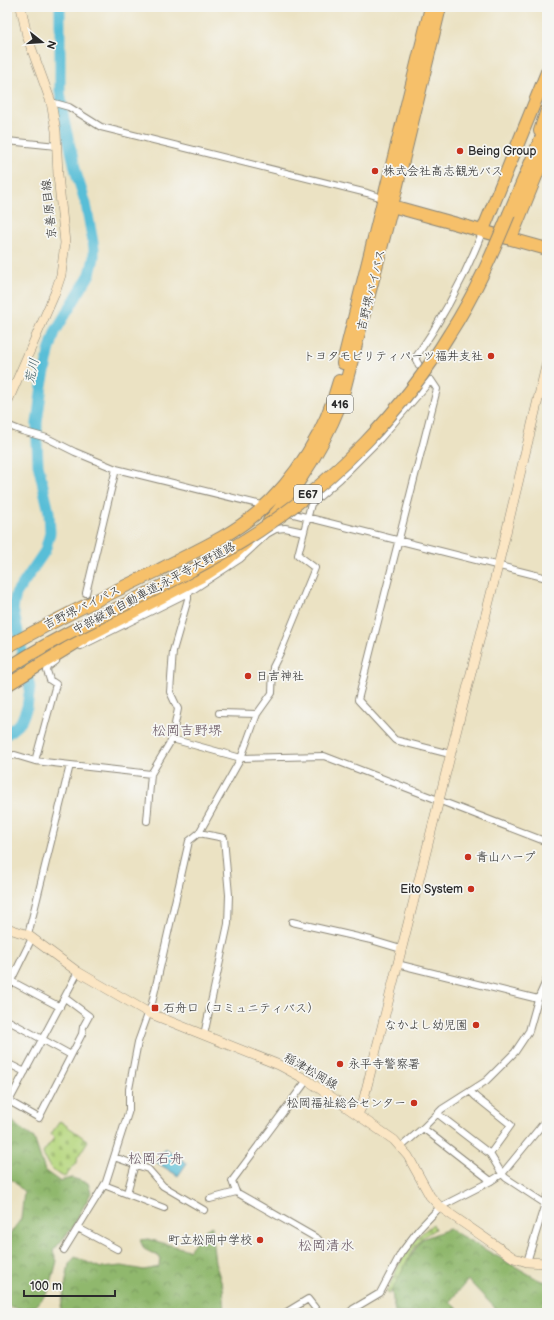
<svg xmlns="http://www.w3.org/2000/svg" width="554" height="1320" font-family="'Balsamiq Sans','Klee One',sans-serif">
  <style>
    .forest { fill: url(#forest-crowns); stroke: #5e724c }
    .cemetery { fill: url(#cemetery-stones); stroke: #708154 }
    .water { fill: url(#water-ripples); stroke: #427481 }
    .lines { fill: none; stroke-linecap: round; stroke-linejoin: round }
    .river { stroke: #59bed7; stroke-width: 11 }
    .street-tunnel { stroke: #c5bda5; stroke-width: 6; stroke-dasharray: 6 3; stroke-linecap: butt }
    .street-casing { stroke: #8b8677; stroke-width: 8 }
    .secondary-casing { stroke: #8b8677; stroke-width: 10 }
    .highway-casing { stroke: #8b8677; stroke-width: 14 }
    .street { stroke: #fff; stroke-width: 6 }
    .secondary { stroke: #fbe6c4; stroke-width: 9 }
    .highway { stroke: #f6c06b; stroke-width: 12 }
    .highway-bridge-casing { stroke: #8b8677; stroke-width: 14; stroke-linecap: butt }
    .highway-bridge { stroke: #f6c06b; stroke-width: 12 }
    .poi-dot { fill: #c8321e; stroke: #f6f6f2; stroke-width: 1.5 }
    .labels { text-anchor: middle; stroke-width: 3.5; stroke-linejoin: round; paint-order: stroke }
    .shield { fill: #f6f6f2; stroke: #686867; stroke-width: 1 }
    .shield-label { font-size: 11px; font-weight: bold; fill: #2b2b2b }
    .poi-label { font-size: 12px; fill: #2b2b2b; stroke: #f6f6f2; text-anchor: start }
    .street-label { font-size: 12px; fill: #2b2b2b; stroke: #f6f6f2 }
    .water-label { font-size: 13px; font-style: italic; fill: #39575f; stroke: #f6f6f2 }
    .quarter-label { font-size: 14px; fill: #665460; stroke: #f6f6f2 }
  </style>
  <defs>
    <pattern id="forest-crowns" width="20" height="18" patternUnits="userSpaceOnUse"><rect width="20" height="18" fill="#90b86d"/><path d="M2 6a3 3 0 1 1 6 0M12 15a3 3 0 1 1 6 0" fill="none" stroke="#76965a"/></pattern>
    <pattern id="cemetery-stones" width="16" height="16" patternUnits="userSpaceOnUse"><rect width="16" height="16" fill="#b6d77e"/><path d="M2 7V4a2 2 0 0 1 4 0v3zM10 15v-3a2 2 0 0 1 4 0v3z" fill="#9db96d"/></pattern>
    <pattern id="water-ripples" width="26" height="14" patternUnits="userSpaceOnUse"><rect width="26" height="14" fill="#59bed7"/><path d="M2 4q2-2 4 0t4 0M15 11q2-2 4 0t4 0" fill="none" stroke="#4a9baf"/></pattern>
  </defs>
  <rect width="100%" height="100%" fill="#f6f6f2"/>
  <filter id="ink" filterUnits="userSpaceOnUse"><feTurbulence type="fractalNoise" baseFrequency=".025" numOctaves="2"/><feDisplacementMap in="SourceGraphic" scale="8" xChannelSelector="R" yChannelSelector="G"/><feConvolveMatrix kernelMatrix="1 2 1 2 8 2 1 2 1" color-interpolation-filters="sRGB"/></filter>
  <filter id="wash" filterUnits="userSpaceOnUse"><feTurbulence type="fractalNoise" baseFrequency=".012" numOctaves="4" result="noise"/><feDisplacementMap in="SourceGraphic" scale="16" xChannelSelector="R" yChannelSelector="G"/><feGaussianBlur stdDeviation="0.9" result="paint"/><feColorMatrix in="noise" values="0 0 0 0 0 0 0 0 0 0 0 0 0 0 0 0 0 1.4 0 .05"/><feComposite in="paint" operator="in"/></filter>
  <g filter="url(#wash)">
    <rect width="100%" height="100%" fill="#ebe2c3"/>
    <!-- forest -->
    <path class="forest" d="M10,1118L18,1127L34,1138L45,1171L59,1181L72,1178L88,1183L91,1193L72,1228L53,1251L57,1261L49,1291L36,1306L23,1309L7,1306V1234L9,1235L21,1219L24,1192L10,1178L7,1173V1120Z
      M212,1226V1238L215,1262L223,1287L225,1313H60L69,1264L75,1257L101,1268L122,1266L144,1270L159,1267L160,1257L144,1249L140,1240L148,1239L189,1250L205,1230Z
      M449,1229L539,1280L547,1282V1313H500L468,1280L450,1301L462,1313H395L391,1286L422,1239Z"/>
    <!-- cemetery -->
    <path class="cemetery" d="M60,1121L88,1141L77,1158L78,1160L65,1177C54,1174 46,1164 43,1153L54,1138L51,1134Z
      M433,1224L435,1229C431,1232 427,1234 424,1236C408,1252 402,1276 389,1294L387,1291L401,1261L417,1237Z"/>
    <!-- water -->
    <path class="water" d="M165,1149L187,1163L178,1176L156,1162Z"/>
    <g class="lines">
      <!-- river -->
      <path class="river" d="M7,734L21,722L27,707L30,688L13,609L16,594L45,551L50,533L49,512L38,464L37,443V423L42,386L49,352L55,332L90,274L94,258V248L86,204L77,176L64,121L60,91V7"/>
    </g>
  </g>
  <g filter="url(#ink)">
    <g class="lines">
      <!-- street-tunnel -->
      <path class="street-tunnel" d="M86,593L100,618"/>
      <!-- street casing -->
      <g class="street-casing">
        <path id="street" d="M51,102L69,107L101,127L367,193L379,197L384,201
          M7,141L57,146
          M420,367L416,360V357C443,318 466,275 483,230
          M7,425L22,431L47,438L75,452L116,469L266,506
          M286,512L547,578
          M86,593L116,469
          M81,646L188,593L240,559L267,534L276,529L285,528L304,532
          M219,713L257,714
          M172,739L241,758L324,756L547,842
          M7,757L15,755L35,761L151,774
          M35,761L56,684L50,680L47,671L48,667L56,661
          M147,821L151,774L172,739L178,709L170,692L173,651L188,599V593
          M199,833L224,838L229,895L228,924L204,1035
          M292,922L371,940L401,949
          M28,935L70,765
          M397,964L538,999
          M11,981L60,1007
          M7,989L32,938
          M7,1020L71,1055
          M7,1063L25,1072
          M307,1080L232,1181L236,1192L318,1239
          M470,1091L476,1097L511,1125L490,1154
          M7,1100L39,1118L82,1034L83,1027L89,1016L65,998
          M7,1105L78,972
          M438,1114L490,1154L502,1174L506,1178L547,1205
          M423,1128L491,1181
          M401,1147L423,1128L442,1109L486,1081L515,1052L529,1031L538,999L547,979
          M114,1157L148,1169L163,1186L204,1210
          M104,1185L164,1208
          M127,1193L135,1164
          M210,1199L236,1192
          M78,1228L117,1249
          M64,1250L106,1182L129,1110V1089L138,1042L152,1003L189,841L199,833L241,758L257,714L272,693L273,667L281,651L315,568L298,555L311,504L340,479L380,439L431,380L437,389L358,700L395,740L450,754
          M527,1262L547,1197
          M285,1313L308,1299L319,1313
          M349,1313L353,1309L380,1293L401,1253L419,1229L440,1207L491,1181L502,1174L542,1125L547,1124"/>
      </g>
      <!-- secondary casing -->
      <g class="secondary-casing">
        <path id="secondary" d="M7,403L55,293L61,275L65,243L58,175L56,131L51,102L27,36L21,7
          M7,928L28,935L78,972L149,1013L279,1065L307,1080L394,1140L408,1156L430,1196L440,1207L514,1258L527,1262L547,1263
          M358,1114L362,1106L498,566L547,362"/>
      </g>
      <!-- highway casing -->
      <g class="highway-casing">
        <path id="highway" d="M540,131L547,110
          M385,202L392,206L547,249
          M509,214L547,124
          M483,230L547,72
          M511,238L547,149
          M343,363L431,7
          M269,521C281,509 290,495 299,481C316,456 330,430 341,402L392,206L440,7
          M7,647C57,618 109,594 161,569C193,552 229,537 257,513C296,480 326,430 339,381
          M7,685L87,636L206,574L223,563L246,543"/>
      </g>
      <!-- street -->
      <use href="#street" class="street"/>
      <!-- secondary -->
      <use href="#secondary" class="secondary"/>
      <!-- highway -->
      <use href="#highway" class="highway"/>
      <!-- highway-bridge casing -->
      <g class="highway-bridge-casing">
        <path id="highway-bridge" d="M7,669C65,630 131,604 192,570C215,558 238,545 259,531C336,480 402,412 450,333C474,296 492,255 509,214"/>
      </g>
      <!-- highway-bridge -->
      <use href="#highway-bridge" class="highway-bridge"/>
    </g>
  </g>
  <!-- markers -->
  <g class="poi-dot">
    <circle cx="460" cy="151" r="4"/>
    <circle cx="375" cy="171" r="4"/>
    <circle cx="491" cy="356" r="4"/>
    <circle cx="248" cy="676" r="4"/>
    <circle cx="468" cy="857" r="4"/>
    <circle cx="471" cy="889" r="4"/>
    <rect x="151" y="1004" width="8" height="8" rx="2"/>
    <circle cx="476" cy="1025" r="4"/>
    <circle cx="340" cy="1064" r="4"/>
    <circle cx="414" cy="1103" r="4"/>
    <circle cx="260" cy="1240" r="4"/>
  </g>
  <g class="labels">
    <!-- shield labels -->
    <g class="shield">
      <rect x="327" y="395" width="26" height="18" rx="3"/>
      <rect x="294" y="485" width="28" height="18" rx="3"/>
    </g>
    <g class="shield-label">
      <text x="340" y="408">416</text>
      <text x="308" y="498">E67</text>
    </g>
    <!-- poi labels -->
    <g class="poi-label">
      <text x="468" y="155">Being Group</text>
      <text x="383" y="175">株式会社高志観光バス</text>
      <text x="483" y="360" text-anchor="end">トヨタモビリティパーツ福井支社</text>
      <text x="256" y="680">日吉神社</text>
      <text x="476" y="861">青山ハープ</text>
      <text x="463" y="893" text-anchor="end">Eito System</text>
      <text x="163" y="1012">石舟口（コミュニティバス）</text>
      <text x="468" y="1029" text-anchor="end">なかよし幼児園</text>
      <text x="348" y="1068">永平寺警察署</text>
      <text x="406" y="1107" text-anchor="end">松岡福祉総合センター</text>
      <text x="252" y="1244" text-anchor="end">町立松岡中学校</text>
    </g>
    <!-- street labels -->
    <g class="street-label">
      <text transform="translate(49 209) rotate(-96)" y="4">京善原目線</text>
      <text transform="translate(371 290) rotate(-76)" y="4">吉野堺バイパス</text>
      <text transform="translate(154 588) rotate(-28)" y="4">中部縦貫自動車道;永平寺大野道路</text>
      <text transform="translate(82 607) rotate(-26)" y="4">吉野堺バイパス</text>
      <text transform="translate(311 1071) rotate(30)" y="4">稲津松岡線</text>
    </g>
    <!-- water labels -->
    <g class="water-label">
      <text transform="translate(31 371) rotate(-78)" y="5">荒川</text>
    </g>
    <!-- quarter labels -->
    <g class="quarter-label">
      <text x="187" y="735">松岡吉野堺</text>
      <text x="156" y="1163">松岡石舟</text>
      <text x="326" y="1250">松岡清水</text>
    </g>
  </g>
  <!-- margin -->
  <rect width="554" height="1320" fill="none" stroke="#f6f6f2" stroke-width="24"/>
  <!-- north arrow -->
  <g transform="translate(42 42) rotate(107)" stroke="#f6f6f2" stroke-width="3" paint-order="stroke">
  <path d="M0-3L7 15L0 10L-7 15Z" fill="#2b2b2b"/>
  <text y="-6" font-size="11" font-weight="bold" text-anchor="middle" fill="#2b2b2b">N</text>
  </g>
  <!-- scale -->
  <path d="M24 1290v6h91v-6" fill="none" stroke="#2b2b2b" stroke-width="2"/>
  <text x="30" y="1290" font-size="12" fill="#2b2b2b" stroke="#f6f6f2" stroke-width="3" paint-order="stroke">100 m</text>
</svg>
